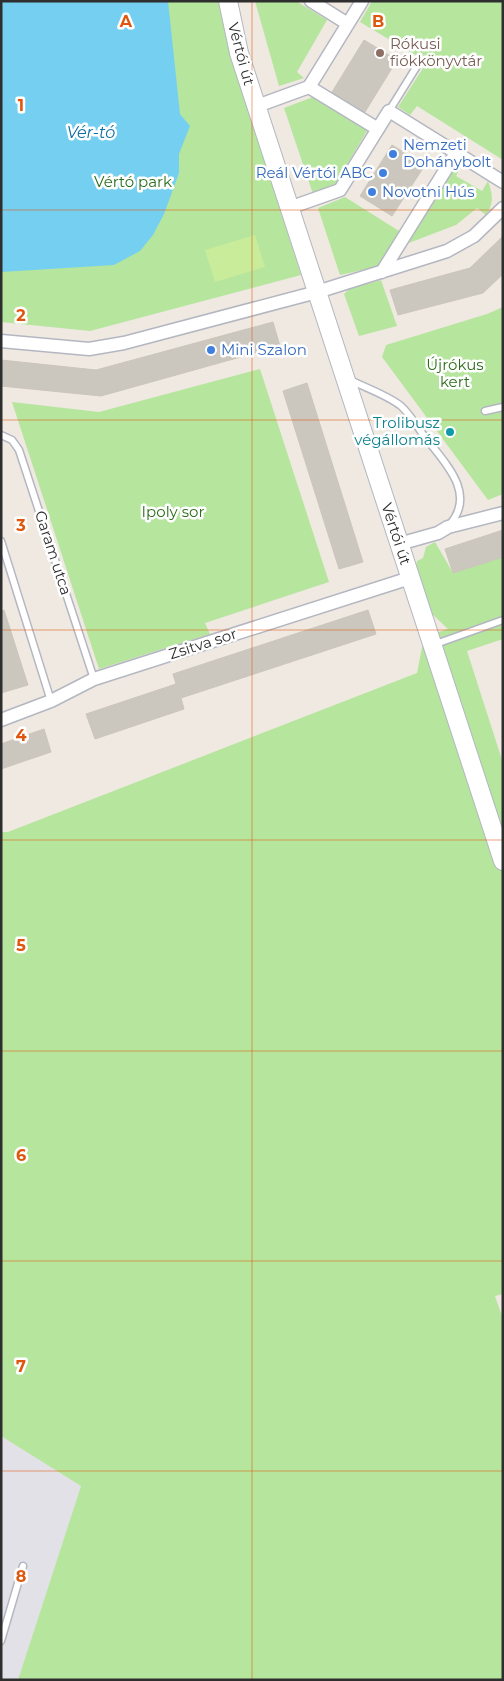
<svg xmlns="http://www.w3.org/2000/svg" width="504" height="1681" font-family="Montserrat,sans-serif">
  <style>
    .industrial { fill: #e3e1e8 }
    .green { fill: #b6e59e }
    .pitch { fill: #c9ec9a }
    .water { fill: #75cff0 }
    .building { fill: #cbc7bf; stroke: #cbc5ba }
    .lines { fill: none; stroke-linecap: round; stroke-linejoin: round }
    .lane-casing { stroke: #b4b7c1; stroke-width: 9 }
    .street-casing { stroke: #b4b7c1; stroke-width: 15 }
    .secondary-casing { stroke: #b4b7c1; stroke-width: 20 }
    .lane { stroke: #fff; stroke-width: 6 }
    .street { stroke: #fff; stroke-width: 12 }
    .secondary { stroke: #fff; stroke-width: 18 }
    .grid { fill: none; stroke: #df570e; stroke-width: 1; stroke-opacity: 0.55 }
    .education-dot { fill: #8d6e63; stroke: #fff; stroke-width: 2 }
    .shop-dot { fill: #3f7fe0; stroke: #fff; stroke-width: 2 }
    .culture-dot { fill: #0f9aa8; stroke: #fff; stroke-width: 2 }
    .labels { text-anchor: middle; stroke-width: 5; stroke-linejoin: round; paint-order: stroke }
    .education-label { font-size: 15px; fill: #785e54; stroke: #fff; text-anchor: start }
    .street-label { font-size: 15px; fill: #2e2e2e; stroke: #fff }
    .shop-label { font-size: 15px; fill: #366cbe; stroke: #fff; text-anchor: start }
    .park-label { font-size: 15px; fill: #2c6e1b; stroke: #fff }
    .culture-label { font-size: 15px; fill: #0d838f; stroke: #fff; text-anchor: end }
    .water-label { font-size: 16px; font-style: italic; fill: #0d6fa3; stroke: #fff }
    .grid-label { font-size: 16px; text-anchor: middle; font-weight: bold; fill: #df570e; stroke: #fff; stroke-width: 5; stroke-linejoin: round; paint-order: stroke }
  </style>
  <rect width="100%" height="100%" fill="#efe9e1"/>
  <!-- industrial -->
  <path class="industrial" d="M1,1436L81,1486L18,1680H1Z"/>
  <!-- green -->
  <path class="green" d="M1,1H218L232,58L301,275L90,331L1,322Z
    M255,1H296L327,20L297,72L304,78L279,86Z
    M372,1H503V160L417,106L410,115L398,107L427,62L360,22Z
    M313,97L367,131L334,186L313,194L284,108Z
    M456,165H462L456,176L482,191L488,181C493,195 494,203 486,215L477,208L456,225L406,244Z
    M345,197L399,231L380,266L340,275L318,208Z
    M381,280L397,326L359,336L344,294L349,289Z
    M503,307V494L488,500L382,357L386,345L487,314Z
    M260,369L329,582L205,623L210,634L99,669L12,402L99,412Z
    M435,542L453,573L503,557V639L467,651L503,763V1294L495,1296L503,1319V1680H18L81,1486L1,1436V832H8L417,673L424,637L448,629L430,612L416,567L417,561L423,558L426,547Z"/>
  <!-- pitch -->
  <path class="pitch" d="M255,235L265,267L215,282L205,250Z"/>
  <!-- water -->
  <path class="water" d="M1,1H168L180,114L190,126L179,154V173L164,214L153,235L140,251L114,265L1,272Z"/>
  <!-- building -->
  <path class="building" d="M364,40L397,60L365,112L332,92Z
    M392,145L425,165L392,216L360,196Z
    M503,236V274L483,293L398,315L390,290L470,268Z
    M273,322L280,346L101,396L1,386V360L96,370Z
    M307,383L363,562L339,569L283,391Z
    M503,530V557L453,573L445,549Z
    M4,610L28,685L1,693V611Z
    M368,610L376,634L181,698L184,709L95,739L86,714L176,684L173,674Z
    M44,729L51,752L1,769V744Z"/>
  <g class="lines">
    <!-- lane casing -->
    <g class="lane-casing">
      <path id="lane" d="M389,111L417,66
        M350,380C366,388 387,395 401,406C410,414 418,428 425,437C444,462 477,493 450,524
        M485,411L503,407
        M1,435L12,440L19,450L94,679
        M1,541L51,701
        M433,645L503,620
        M1,1641L23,1566"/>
    </g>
    <!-- street casing -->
    <g class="street-casing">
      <path id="street" d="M311,1L348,24
        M309,87L378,129
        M257,106L309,87L362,1
        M289,208L340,190L389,111L503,182
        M382,272L456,153
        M1,341L89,349L124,343L317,292L447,251L474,236L503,208
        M399,544L438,533L448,527L503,513
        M1,720L51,701L94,679L410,578"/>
    </g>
    <!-- secondary casing -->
    <g class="secondary-casing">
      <path id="secondary" d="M228,1L239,53L503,861"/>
    </g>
    <!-- lane -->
    <use href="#lane" class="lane"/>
    <!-- street -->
    <use href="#street" class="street"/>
    <!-- secondary -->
    <use href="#secondary" class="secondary"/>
  </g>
  <!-- grid -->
  <path class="grid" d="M252,1V1680M1,210H503M1,420H503M1,630H503M1,840H503M1,1051H503M1,1261H503M1,1471H503"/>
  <!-- markers -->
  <circle class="education-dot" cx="380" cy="53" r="5"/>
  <g class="shop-dot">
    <circle cx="393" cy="154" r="5"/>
    <circle cx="383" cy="173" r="5"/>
    <circle cx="372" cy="192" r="5"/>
    <circle cx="211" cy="350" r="5"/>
  </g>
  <circle class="culture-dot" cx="450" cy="432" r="5"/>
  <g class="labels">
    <!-- education labels -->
    <g class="education-label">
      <text x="390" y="49">Rókusi<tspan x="390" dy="17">fiókkönyvtár</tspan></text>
    </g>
    <!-- street labels -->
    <g class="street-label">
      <text transform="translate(241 54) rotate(75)" y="5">Vértói út</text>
      <text transform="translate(396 534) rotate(72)" y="5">Vértói út</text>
      <text transform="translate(53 553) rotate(72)" y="5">Garam utca</text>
      <text transform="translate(203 644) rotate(-18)" y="5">Zsitva sor</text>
    </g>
    <!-- shop labels -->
    <g class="shop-label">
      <text x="403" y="150">Nemzeti<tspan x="403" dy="17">Dohánybolt</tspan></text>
      <text x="373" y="178" text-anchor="end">Reál Vértói ABC</text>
      <text x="382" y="197">Novotni Hús</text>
      <text x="221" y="355">Mini Szalon</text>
    </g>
    <!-- park labels -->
    <g class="park-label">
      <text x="133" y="187">Vértó park</text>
      <text x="455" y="370">Újrókus<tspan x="455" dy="17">kert</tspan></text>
      <text x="173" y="517">Ipoly sor</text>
    </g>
    <!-- culture labels -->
    <g class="culture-label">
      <text x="440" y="428">Trolibusz<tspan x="440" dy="17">végállomás</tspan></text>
    </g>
    <!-- water labels -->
    <g class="water-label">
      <text x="91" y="138">Vér-tó</text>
    </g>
  </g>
  <g class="grid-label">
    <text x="126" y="27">A</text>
    <text x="378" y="27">B</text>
    <text x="21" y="111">1</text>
    <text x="21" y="321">2</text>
    <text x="21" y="531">3</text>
    <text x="21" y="741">4</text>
    <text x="21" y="951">5</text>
    <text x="21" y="1161">6</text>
    <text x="21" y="1372">7</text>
    <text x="21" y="1582">8</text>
  </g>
  <!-- border -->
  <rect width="504" height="1681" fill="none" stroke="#2e2e2e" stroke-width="5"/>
</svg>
